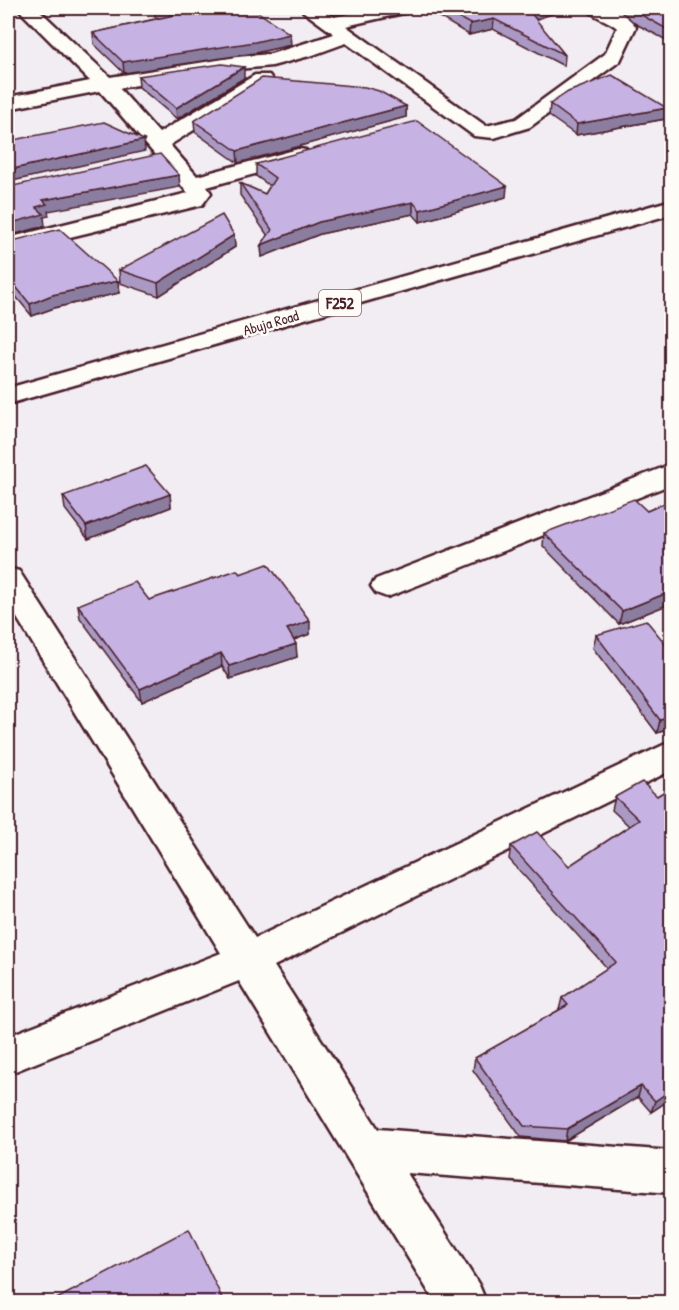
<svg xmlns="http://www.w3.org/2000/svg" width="679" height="1310" font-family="'Patrick Hand',sans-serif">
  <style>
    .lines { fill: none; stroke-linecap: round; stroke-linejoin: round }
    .minor-casing { stroke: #4a1f2b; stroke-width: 5 }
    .major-casing { stroke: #4a1f2b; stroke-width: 5 }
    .minor { fill: #fdfcf7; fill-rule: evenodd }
    .major { fill: #fdfcf7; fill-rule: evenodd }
    .wall { fill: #aa9ac3; stroke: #4a1f2b; stroke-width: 1.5 }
    .shaded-wall { fill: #8b7d9f; stroke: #4a1f2b; stroke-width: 1.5 }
    .building { fill: #c6b3e3; stroke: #4a1f2b; stroke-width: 1.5 }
    .labels { text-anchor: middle; stroke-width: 5; stroke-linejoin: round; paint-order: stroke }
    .far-street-label { font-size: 15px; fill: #4a1f2b; stroke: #fdfcf7 }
    .shield { fill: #fdfcf7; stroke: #806168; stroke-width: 1.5 }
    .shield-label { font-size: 16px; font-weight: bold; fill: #4a1f2b }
  </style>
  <rect width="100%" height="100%" fill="#f2edf3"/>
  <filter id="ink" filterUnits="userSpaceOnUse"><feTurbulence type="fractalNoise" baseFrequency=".0167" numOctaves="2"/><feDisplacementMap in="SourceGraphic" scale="12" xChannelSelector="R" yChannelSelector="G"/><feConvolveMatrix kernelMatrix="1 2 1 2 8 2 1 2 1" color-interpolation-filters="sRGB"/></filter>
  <g filter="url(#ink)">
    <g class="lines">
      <!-- minor casing -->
      <g class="minor-casing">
        <path id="minor" d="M22,8H37L110,77L237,57L271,54L334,34L304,12L301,8H321L334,17L379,8H411L408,12L346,26L486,126L516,119L605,54L617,28C609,20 592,17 587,8C608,8 624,9 636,27L620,61L530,127L494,138L474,136L346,43L313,55L272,66L237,69L119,88L159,133L255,75H269L272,79L269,83L170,145L197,176L298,149L306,150L309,155L306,160L207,187L211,193L202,205L8,252V238L188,193L100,91L8,109V97L90,81L23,14L20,10Z
          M672,464V484L398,593L387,597L376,593L371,586L376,579Z
          M8,568L19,571L255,938L672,741V770L274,966L378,1129L672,1151V1193L407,1173L479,1285L486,1302H435L239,981L8,1074V1036L221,953L8,603Z"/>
      </g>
      <!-- major casing -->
      <g class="major-casing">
        <path id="major" d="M672,200V214L8,404V388Z"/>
      </g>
      <!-- minor -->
      <use href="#minor" class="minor"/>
      <!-- major -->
      <use href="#major" class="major"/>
    </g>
    <!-- wall -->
    <path class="wall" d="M155,8H252L291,45L255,53L124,73L94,44L93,33L159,18L155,17Z
      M426,8H570L535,19L565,55L564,66L493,29L469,35L426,9Z
      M619,8H672V42H670L636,24L619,10Z
      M138,76L244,78L177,119L139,87Z
      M550,104L667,108L665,119L576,135L549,116Z
      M406,106V117L238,163L195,132L194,121Z
      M256,164L506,197L420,222L413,214L320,234L262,257L261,245L268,236L240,195V183L265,194L270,186L256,176Z
      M234,235L235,247L159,296L120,283L119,270Z
      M8,242L118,281L119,293L54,308L32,316L8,287Z
      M170,494L171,507L88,539L65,509L63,496Z
      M672,500V603L619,624L543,546L544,533L647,511Z
      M240,574L310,634L294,640L297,657L230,679L222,666L142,702L80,618L78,605L149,600Z
      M596,635L672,728L657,733L593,648Z
      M672,787V1098L651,1112L638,1097L565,1141L521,1137L473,1070L475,1058L559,1010L562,998L607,968L509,859L511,846L569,866L629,826L612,810L615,797L657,796Z"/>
    <!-- shaded-wall -->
    <path class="shaded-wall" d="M539,8H570L528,22L529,11Z
      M494,19L493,29L469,35L470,24Z
      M290,34L291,45L255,53L124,73L123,62Z
      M244,67V78L177,119L176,108Z
      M406,106V117L238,163L237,151Z
      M667,108L665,119L576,135L577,124Z
      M144,140L145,151L8,182V170Z
      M179,175L180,187L48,211L49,216L44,217L45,226L8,236V224L36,207L43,200Z
      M507,186L506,197L420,222V210Z
      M413,202V214L320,234L262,257L261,245L319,222Z
      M234,235L235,247L159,296L158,283Z
      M118,281L119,293L54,308L32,316L30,304L52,295Z
      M170,494L171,507L88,539L86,526Z
      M672,591V603L619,624L622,611Z
      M310,621V634L288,642L287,629Z
      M296,644L297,657L230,679L229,666Z
      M221,653L222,666L142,702L140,689Z
      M672,716V728L657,733L660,720Z
      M641,1086L638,1097L565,1141L567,1129Z
      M672,1089V1098L651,1112L655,1101Z"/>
    <!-- building -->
    <path class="building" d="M157,8H252L290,34L255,42L123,62L93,33L174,15Z
      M441,8H539L529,11L565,55L494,19L470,24Z
      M630,8H672V32L638,13Z
      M222,64L244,67L176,108L138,76Z
      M612,75L667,108L577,124L550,104L568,92Z
      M262,78L365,87L379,91L406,106L237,151L194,121Z
      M417,121L507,186L420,210L413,202L319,222L261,245L272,230L240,183L265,194L275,178L256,164Z
      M104,122L144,140L8,170V141Z
      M160,154L179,175L43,200L47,204L36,207L44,214L8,224V187Z
      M222,215L234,235L158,283L119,270Z
      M60,229L118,281L52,295L30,304L8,277V242Z
      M146,466L170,494L86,526L63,496Z
      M634,499L647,511L672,500V591L622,611L544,533Z
      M268,564L310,621L287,629L296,644L229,666L221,653L140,689L78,605L135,582L149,600L237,570L240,574Z
      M646,620L672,652V716L660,720L596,635Z
      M642,782L657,796L672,787V1089L655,1101L641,1086L567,1129L524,1126L475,1058L568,1005L562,998L616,962L511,846L537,832L569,866L639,820L615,797Z
      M189,1229L224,1302H51Z"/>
  </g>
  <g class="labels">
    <!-- far-street labels -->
    <g class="far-street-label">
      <text transform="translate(271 323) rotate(-16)" y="5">Abuja Road</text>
    </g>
    <!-- shield labels -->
    <rect class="shield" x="319" y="290" width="42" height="26" rx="4.5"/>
    <g class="shield-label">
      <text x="340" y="309">F252</text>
    </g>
  </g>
  <!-- margin -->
  <rect width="679" height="1310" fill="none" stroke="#fdfcf7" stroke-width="30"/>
  <rect x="15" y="15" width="649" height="1280" fill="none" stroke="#4a1f2b" stroke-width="2" filter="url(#ink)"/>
</svg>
